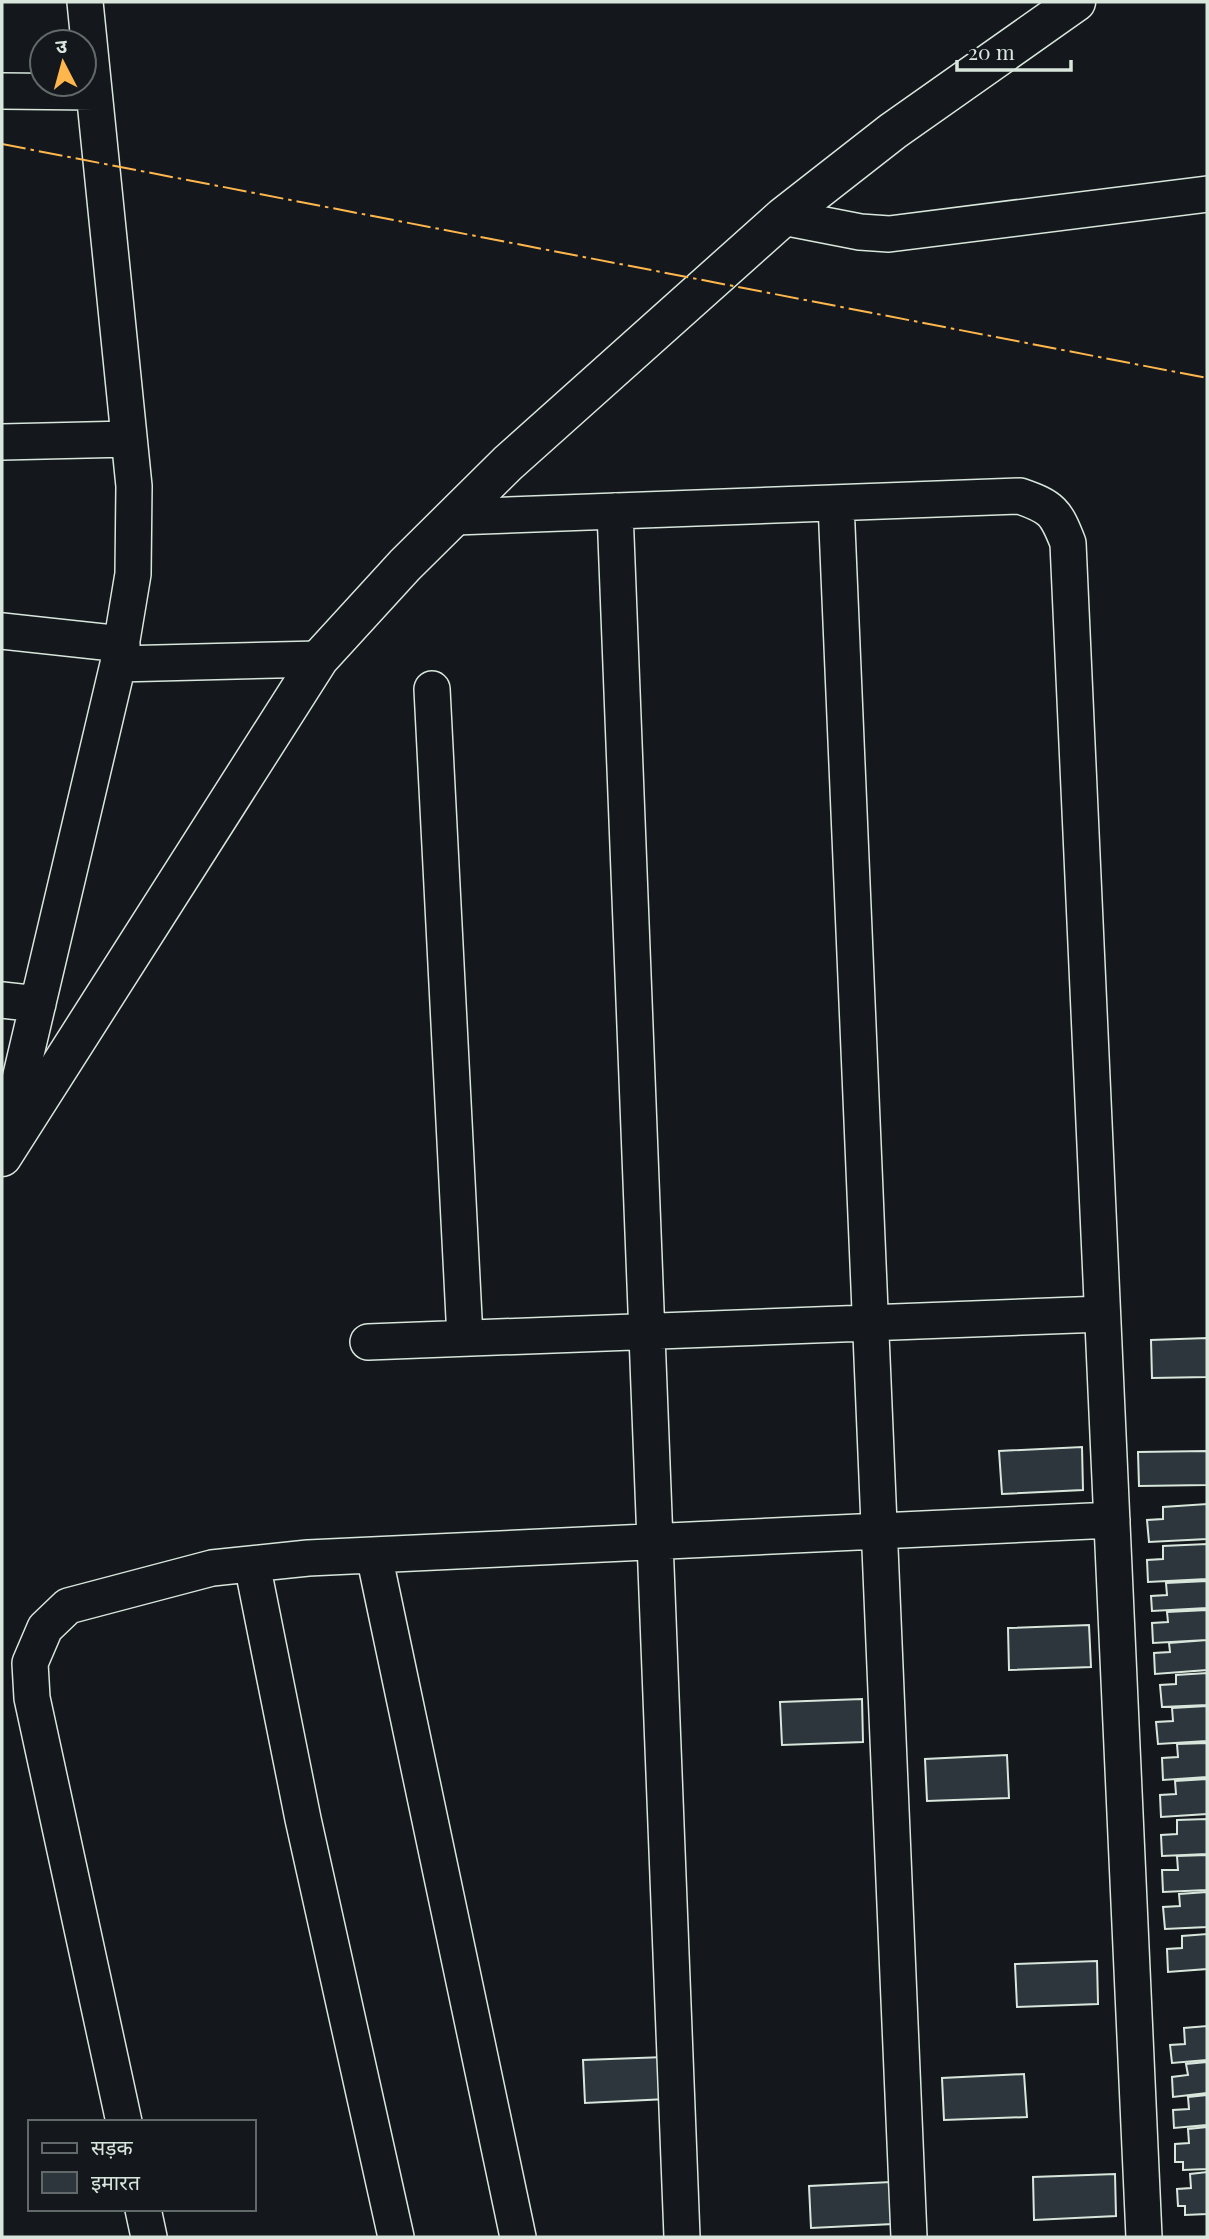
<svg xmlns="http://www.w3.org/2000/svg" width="1209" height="2239" font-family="'Playfair Display','Noto Sans Devanagari',serif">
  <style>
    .building { fill: #2c363c; stroke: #d8e6dc; stroke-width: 2 }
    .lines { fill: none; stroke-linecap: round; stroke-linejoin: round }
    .minor-casing { stroke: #d8e6dc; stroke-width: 38 }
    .tertiary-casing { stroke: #d8e6dc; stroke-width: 41 }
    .minor { stroke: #14181c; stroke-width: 35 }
    .tertiary { stroke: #14181c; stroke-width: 38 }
    .power { stroke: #ffb74d; stroke-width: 2; stroke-dasharray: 24 5 3.5 5; stroke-linecap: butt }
  </style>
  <rect width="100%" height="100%" fill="#14181c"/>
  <!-- building -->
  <path class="building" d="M1207,1338V1377L1152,1378L1151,1340Z
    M1082,1447L1083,1490L1002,1494L999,1451Z
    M1207,1451V1485L1139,1486L1138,1452Z
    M1207,1504V1539L1149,1542L1147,1520L1163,1519V1507Z
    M1207,1544V1579L1148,1582L1147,1560L1163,1559V1546Z
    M1207,1581V1608L1152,1611L1151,1596L1167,1595L1166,1583Z
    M1207,1610V1640L1153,1643L1152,1623L1168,1622L1167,1612Z
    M1089,1625L1091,1667L1009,1670L1008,1628Z
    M1207,1640V1670L1155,1674L1154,1653L1170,1652L1169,1643Z
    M1207,1673V1705L1162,1707L1160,1685L1176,1684V1675Z
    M862,1699L863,1742L782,1745L780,1702Z
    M1207,1706V1741L1158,1744L1156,1722L1173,1721L1172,1708Z
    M1207,1743V1777L1163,1780L1162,1758L1178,1757L1177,1744Z
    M1007,1755L1009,1798L927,1801L925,1759Z
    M1207,1779V1814L1161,1817L1160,1795L1176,1794L1175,1781Z
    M1207,1819V1854L1162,1856L1161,1835L1177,1834V1820Z
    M1207,1855V1890L1163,1892L1162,1870H1178L1177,1856Z
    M1207,1892V1927L1165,1929L1163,1907L1180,1906L1179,1894Z
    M1207,1934V1969L1168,1972L1167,1949L1182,1948V1936Z
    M1097,1961L1098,2004L1017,2007L1015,1964Z
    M1207,2026V2060L1172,2063L1170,2045L1185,2044L1184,2028Z
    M665,2057L667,2099L585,2103L583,2060Z
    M1207,2062V2093L1173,2097L1172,2077L1188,2075L1186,2064Z
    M1024,2074L1027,2117L944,2120L942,2078Z
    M1207,2095V2125L1174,2128L1173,2110L1189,2109L1188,2097Z
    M1207,2127V2169L1183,2170V2162H1175V2144L1189,2143L1188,2129Z
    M1207,2172V2214L1185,2215V2206H1178L1177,2189L1191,2188L1190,2174Z
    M1115,2174L1116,2216L1034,2220L1033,2177Z
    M891,2182L893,2224L811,2228L809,2186Z"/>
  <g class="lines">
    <!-- minor casing -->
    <g class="minor-casing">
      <path id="minor" d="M2,91L94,92
        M783,217L860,232L889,234L1207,194
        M2,442L129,439
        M836,503L909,2237
        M615,511L682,2237
        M455,517L1020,496C1052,507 1056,512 1068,543L1144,2237
        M2,631L122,644
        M118,664L319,659
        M432,689L465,1338
        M2,1000L38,1004
        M4,1147L118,664L133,574L134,486L85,2
        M368,1342L1102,1314
        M374,1555L518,2237
        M252,1564L303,1819L396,2237
        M124,2122L32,1698L30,1663L45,1628L68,1606L212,1568L308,1558L1112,1520
        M143,2209L149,2237"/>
    </g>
    <!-- tertiary casing -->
    <g class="tertiary-casing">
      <path id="tertiary" d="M2,1157L319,659L405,565L508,463L783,217L893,131L1076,2"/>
    </g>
    <!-- minor -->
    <use href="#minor" class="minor"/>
    <!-- tertiary -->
    <use href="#tertiary" class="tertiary"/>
    <!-- power -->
    <path class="power" d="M2,144L1207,378"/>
  </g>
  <!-- border -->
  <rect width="1209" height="2239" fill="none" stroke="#d8e6dc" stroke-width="7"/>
  <!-- legend -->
  <rect x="28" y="2120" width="228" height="91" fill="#14181c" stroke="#626a69" stroke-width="2"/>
  <rect x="42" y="2143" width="35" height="10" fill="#14181c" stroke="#626a69" stroke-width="2"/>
  <text x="91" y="2155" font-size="21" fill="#d8e6dc">सड़क</text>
  <rect x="42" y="2172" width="35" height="21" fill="#2c363c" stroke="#626a69" stroke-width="2"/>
  <text x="91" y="2190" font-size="21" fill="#d8e6dc">इमारत</text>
  <!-- north arrow -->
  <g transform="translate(63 63) rotate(354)"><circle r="33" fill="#14181c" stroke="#626a69" stroke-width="2"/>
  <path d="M0-5L12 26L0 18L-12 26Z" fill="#ffb74d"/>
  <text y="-10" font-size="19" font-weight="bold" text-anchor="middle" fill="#d8e6dc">उ</text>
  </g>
  <!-- scale -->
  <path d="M957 60v10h114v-10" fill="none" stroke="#d8e6dc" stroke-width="3.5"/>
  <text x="968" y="60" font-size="21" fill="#d8e6dc" stroke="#14181c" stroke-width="5" paint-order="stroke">20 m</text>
</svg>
